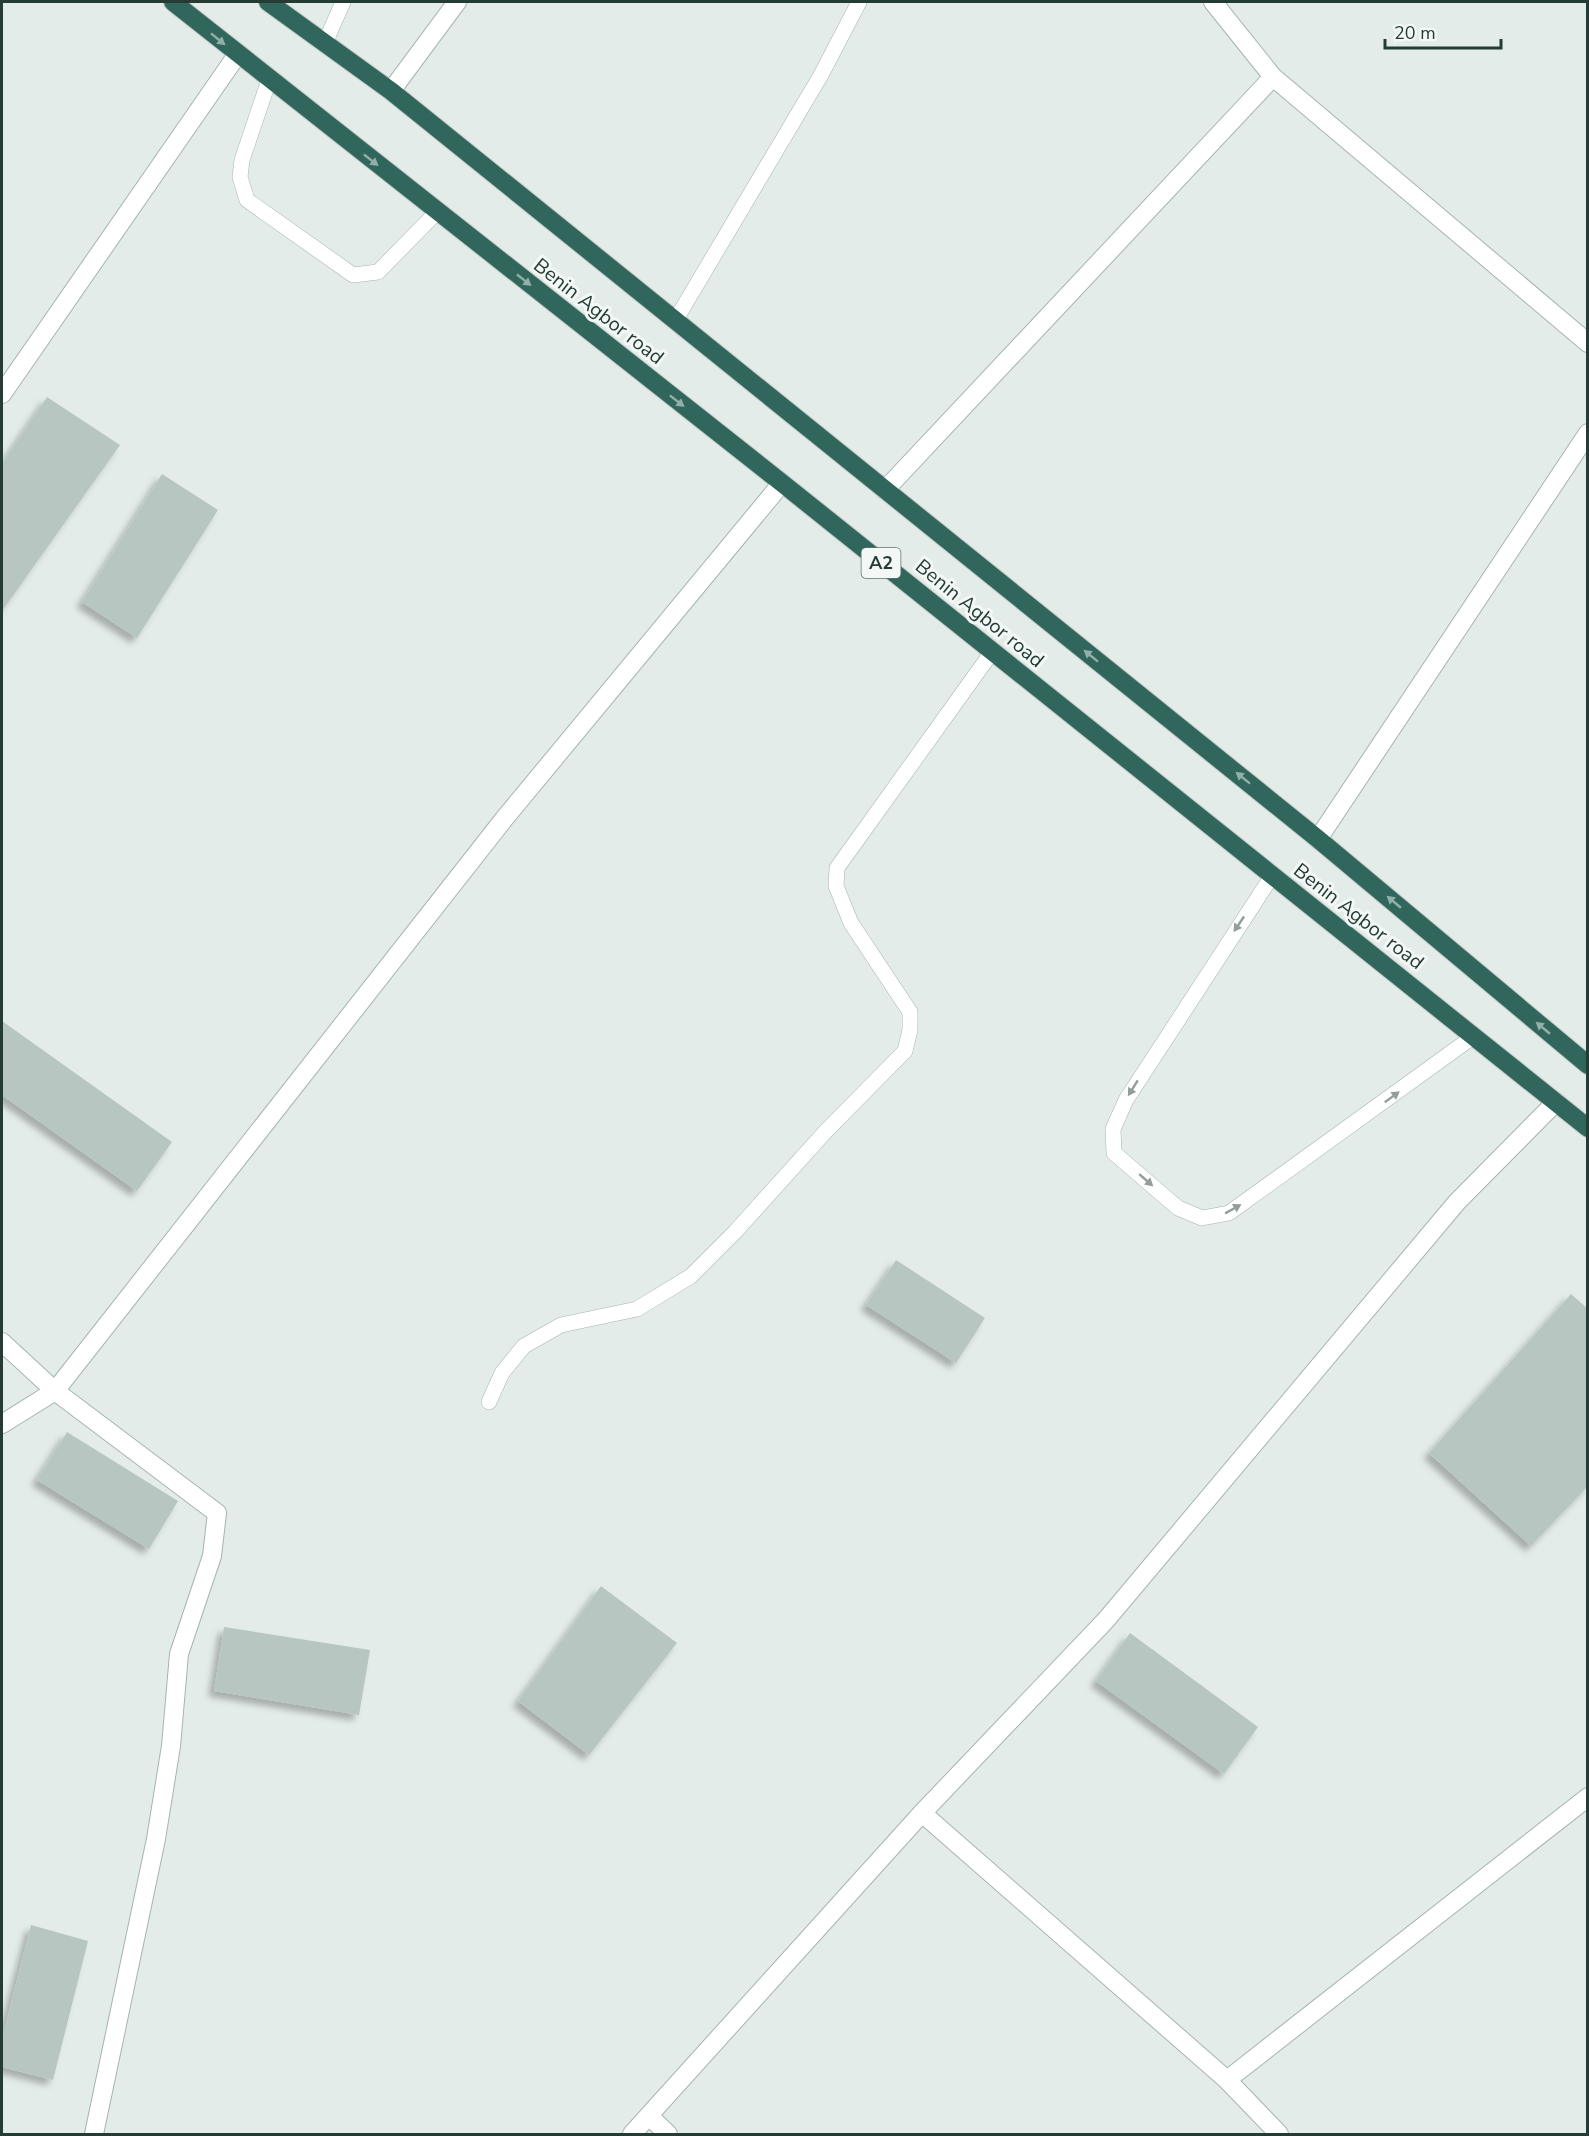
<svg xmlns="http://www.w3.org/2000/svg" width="1589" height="2136" font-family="'Nunito Sans',sans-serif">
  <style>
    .building { fill: #b8c6c1; filter: url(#shadow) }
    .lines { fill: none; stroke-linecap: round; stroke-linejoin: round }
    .lane-casing { stroke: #a6b4af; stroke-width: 16 }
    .street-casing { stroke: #a6b4af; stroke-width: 20 }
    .highway-casing { stroke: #c2c8c6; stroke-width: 20 }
    .lane { stroke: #fff; stroke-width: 15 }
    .street { stroke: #fff; stroke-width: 18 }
    .highway { stroke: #31665c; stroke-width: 18 }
    .oneway { fill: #92afa9 }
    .oneway2 { fill: #929e9a }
    .labels { text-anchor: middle; stroke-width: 6; stroke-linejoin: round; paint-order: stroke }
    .shield { fill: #f3f8f6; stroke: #62746f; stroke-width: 1.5 }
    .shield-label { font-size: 18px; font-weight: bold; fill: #243c35 }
    .street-label { font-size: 20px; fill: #243c35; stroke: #f3f8f6 }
  </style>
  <defs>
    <filter id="shadow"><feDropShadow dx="-5.5" dy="5.5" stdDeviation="3" flood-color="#0004"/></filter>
  </defs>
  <rect width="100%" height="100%" fill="#e3ece8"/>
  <!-- building -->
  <path class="building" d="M47,397L120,445L2,611V464Z
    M162,474L218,510L137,638L82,602Z
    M2,1021L172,1142L137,1191L2,1095Z
    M896,1260L985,1318L956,1363L866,1305Z
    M1571,1294L1588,1309V1486L1531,1546L1429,1453Z
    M67,1432L178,1501L149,1549L37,1480Z
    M601,1586L677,1643L589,1755L518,1701Z
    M224,1627L370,1650L359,1715L214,1691Z
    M1130,1633L1258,1727L1224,1774L1096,1681Z
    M31,1925L88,1941L53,2080L2,2067V2039Z"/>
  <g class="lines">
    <!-- lane casing -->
    <g class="lane-casing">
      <path id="lane" d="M325,43L343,2
        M269,80L242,160L240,177L247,200L353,275L378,272L437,212
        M675,321L821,75L859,2
        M1272,876L1126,1100L1113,1129L1114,1153L1178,1208L1202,1218L1229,1213L1474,1036
        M489,1402L502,1373L524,1346L561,1325L637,1309L691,1276L735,1232L826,1131L905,1051L910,1030V1012L851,923L836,886L837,868L992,652"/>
    </g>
    <!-- street casing -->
    <g class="street-casing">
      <path id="street" d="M1213,2L1273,77L1588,343
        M391,91L457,2
        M2,394L237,55
        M885,490L1273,77
        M1318,839L1588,433
        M2,1342L55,1391L217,1513L212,1556L179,1654L171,1746L156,1839L94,2134
        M2,1424L55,1391L504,819L782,483
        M922,1813L1227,2080L1279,2134
        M1227,2080L1588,1797
        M650,2117L668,2134
        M632,2134L922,1813L1106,1620L1457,1202L1556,1102"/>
    </g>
    <!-- highway casing -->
    <g class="highway-casing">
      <path id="highway" d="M173,2L782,483L1588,1128
        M268,2L391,91L1318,839L1588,1065"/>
    </g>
    <!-- lane -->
    <use href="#lane" class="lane"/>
    <!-- street -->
    <use href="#street" class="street"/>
    <!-- highway -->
    <use href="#highway" class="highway"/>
  </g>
  <!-- one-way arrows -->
  <defs><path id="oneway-solid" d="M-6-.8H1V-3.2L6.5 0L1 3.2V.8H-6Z" transform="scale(1.5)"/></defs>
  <g class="oneway">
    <use href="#oneway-solid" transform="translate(218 39) rotate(39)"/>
    <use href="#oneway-solid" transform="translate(371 160) rotate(38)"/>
    <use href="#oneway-solid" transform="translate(524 280) rotate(38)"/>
    <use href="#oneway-solid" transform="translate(677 401) rotate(38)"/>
    <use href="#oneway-solid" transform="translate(1091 656) rotate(-141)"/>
    <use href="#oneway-solid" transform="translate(1243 778) rotate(-141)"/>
    <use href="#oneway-solid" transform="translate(1394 902) rotate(-140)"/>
    <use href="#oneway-solid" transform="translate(1543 1028) rotate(-140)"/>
  </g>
  <g class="oneway2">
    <use href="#oneway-solid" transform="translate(1239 924) rotate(124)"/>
    <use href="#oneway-solid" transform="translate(1133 1088) rotate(122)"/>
    <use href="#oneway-solid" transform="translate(1392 1097) rotate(-36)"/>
    <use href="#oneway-solid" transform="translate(1146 1180) rotate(41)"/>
    <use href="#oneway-solid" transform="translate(1233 1209) rotate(-29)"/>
  </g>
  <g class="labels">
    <!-- shield labels -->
    <rect class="shield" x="861.5" y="548" width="39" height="30" rx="4.5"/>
    <g class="shield-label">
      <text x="881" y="569">A2</text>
    </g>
    <!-- street labels -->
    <g class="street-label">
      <text transform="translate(599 311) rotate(38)" y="7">Benin Agbor road</text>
      <text transform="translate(980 613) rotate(39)" y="7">Benin Agbor road</text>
      <text transform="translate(1359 916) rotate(38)" y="7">Benin Agbor road</text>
    </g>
  </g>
  <!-- border -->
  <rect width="1589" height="2136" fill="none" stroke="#243c35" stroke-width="6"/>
  <!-- scale -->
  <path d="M1385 39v9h116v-9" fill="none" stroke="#243c35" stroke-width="3"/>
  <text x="1394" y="39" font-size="18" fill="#243c35" stroke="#f3f8f6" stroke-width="4.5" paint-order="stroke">20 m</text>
</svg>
